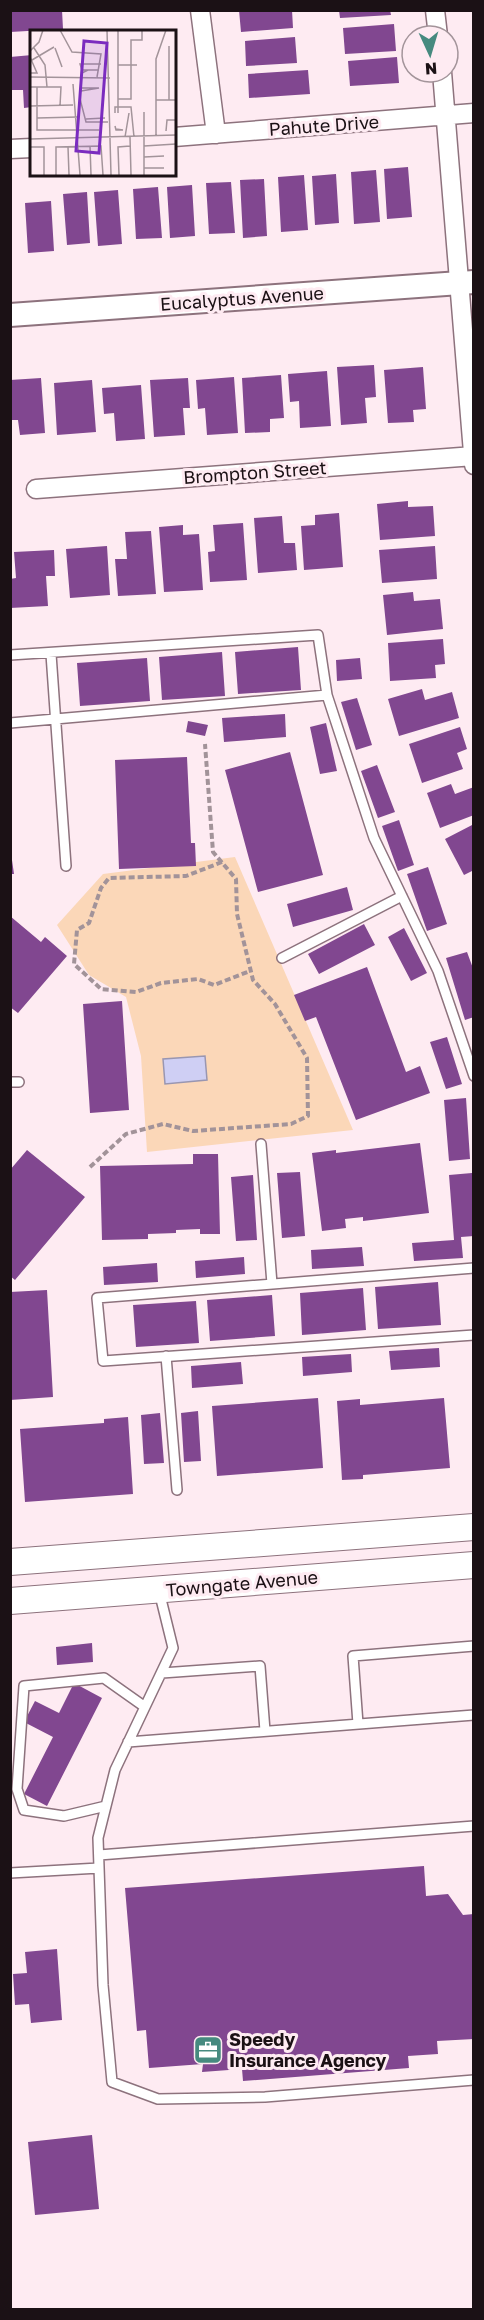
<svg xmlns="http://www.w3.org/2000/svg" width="484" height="2320" font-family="'Golos Text',sans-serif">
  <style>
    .green { fill: #fbd7b8 }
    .water { fill: #cfcff4; stroke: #9996b1; stroke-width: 1.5 }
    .building { fill: #814790 }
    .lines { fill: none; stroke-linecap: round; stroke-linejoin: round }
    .service-casing { stroke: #8d727d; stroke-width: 12 }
    .minor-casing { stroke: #8d727d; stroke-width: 21 }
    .tertiary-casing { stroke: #8d727d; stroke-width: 26 }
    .secondary-casing { stroke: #8d727d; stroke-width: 28 }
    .path { stroke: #a29399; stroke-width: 4; stroke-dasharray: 6 3; stroke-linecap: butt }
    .service { stroke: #fff; stroke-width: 9 }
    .minor { stroke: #fff; stroke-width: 18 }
    .tertiary { stroke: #fff; stroke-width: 22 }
    .secondary { stroke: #fff; stroke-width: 26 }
    .labels { text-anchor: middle; stroke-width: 6; stroke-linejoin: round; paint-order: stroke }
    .street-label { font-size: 18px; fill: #1b1115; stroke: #feebf2 }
    .poi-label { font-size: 18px; font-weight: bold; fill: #1b1115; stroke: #feebf2; text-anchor: start }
    .inset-road { fill: none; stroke: #a3949a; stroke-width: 1.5 }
    .view { fill: #7b2cbf; fill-opacity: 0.15; stroke: #7b2cbf; stroke-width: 3 }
    .inset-edge { fill: none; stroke: #1b1115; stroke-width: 3 }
  </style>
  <rect width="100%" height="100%" fill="#feebf2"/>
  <!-- green -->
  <path class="green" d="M235,857L353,1130L147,1152L141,1056L126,997L89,975L57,925L103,874Z"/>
  <!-- water -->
  <path class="water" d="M205,1056L207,1080L165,1084L163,1059Z"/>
  <!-- building -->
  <path class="building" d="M10,10H62L63,29L10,32Z
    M239,10H292L293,28L241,32Z
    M339,10H390L391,15L340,18Z
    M394,24L396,51L345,54L343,28Z
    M295,37L297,63L246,66L245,41Z
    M32,55V107L24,108L23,90H10V57Z
    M397,57L399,83L350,86L348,61Z
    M308,70L310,94L249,98L248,74Z
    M408,167L412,217L387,219L384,169Z
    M376,170L380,222L354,224L351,172Z
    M336,174L339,223L315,225L312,176Z
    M304,175L308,230L281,232L278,177Z
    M264,179L267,236L243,238L240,180Z
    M231,182L235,233L209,234L206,183Z
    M192,185L195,236L170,238L167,187Z
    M158,187L162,238L136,239L133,189Z
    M118,190L122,244L98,246L94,192Z
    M87,192L90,243L67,245L63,194Z
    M51,201L54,251L28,253L25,203Z
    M374,365L376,397L365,398L367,423L341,425L337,367Z
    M423,367L426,409L413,410L414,422L388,423L384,370Z
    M327,371L331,426L300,428L299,401L290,402L288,374Z
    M281,375L284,418L270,419V432L245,433L242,378Z
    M234,377L238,433L207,435L205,408L198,409L196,380Z
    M41,378L45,433L20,435L18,420H10V380Z
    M188,378L190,408H183L185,435L154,437L150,380Z
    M92,380L96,432L57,435L54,383Z
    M141,385L145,439L116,441L114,413L104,414L102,388Z
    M408,501V507L433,506L435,536L380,540L377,504Z
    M339,513L343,567L304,570L301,526L315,525V515Z
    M282,516L284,543H295L297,570L258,573L254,518Z
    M243,523L247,580L210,582L208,552L215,551L213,525Z
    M183,525V535L199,534L203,590L164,592L159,527Z
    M151,531L156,594L118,596L115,559H127L125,532Z
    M107,546L110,595L70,598L66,549Z
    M435,546L437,579L382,583L379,550Z
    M54,550L55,576H46L48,606L10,608V579L16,578L14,552Z
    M413,592L414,601L440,599L443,629L387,635L383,595Z
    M443,639L445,664L435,665L436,678L390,681L388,643Z
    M298,647L301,690L238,694L235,652Z
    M222,652L225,696L162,700L159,657Z
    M147,658L150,701L80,706L77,663Z
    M360,658L362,679L337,681L336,660Z
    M422,689L425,700L452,692L459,718L399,736L388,699Z
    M357,698L372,745L356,750L341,702Z
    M285,714L286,737L224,742L222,718Z
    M188,721L208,725L205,736L186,732Z
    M326,723L337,771L320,774L310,727Z
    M460,727L467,749L457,753L463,769L422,783L409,744Z
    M290,752L323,875L258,892L225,770Z
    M187,757L191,843H195L196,866L119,869L115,760Z
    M377,765L395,812L378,818L361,771Z
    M451,784L455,794L474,787V815L440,828L427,793Z
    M399,820L414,865L398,871L382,826Z
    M474,824V870L464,875L445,839Z
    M10,846L14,874H10Z
    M428,867L447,924L427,931L407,874Z
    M347,887L353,910L293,927L287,904Z
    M10,916L41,942L45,937L67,956L18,1013L10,1007Z
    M364,924L375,945L319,974L308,954Z
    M404,928L427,973L411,981L388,937Z
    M467,952L474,971V1017L465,1020L446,958Z
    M367,967L406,1072L420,1066L430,1093L356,1120L316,1017L305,1021L294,995Z
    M122,1001L129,1110L90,1113L83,1004Z
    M447,1037L462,1084L446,1089L430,1042Z
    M466,1098L470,1159L449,1161L444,1100Z
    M420,1143L429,1213L363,1221V1217L345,1219L346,1228L322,1231L312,1153L336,1150V1153Z
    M27,1150L85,1197L15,1280L10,1276V1170Z
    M193,1154H218L220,1234H200V1229L176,1230V1233L148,1234V1239L102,1240L100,1166L193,1164Z
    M300,1172L305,1236L282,1238L277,1173Z
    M472,1173L474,1236L461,1237L463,1258L414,1261L412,1243L454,1240L449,1175Z
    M253,1175L257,1240L236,1241L231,1177Z
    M362,1247L364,1266L312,1269L311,1250Z
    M244,1257L245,1274L196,1278L195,1261Z
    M157,1263L158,1282L104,1285L103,1267Z
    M438,1282L441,1325L378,1329L375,1287Z
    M363,1288L366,1330L302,1335L300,1293Z
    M47,1290L53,1397L10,1400V1292Z
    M272,1295L275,1336L210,1341L207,1300Z
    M196,1301L199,1343L136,1347L133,1305Z
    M439,1348L440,1367L391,1370L389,1351Z
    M351,1354L352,1372L303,1376L302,1357Z
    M241,1362L243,1384L192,1388L191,1366Z
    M318,1398L323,1468L217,1476L212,1406Z
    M444,1398L450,1468L363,1475V1479L342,1480L337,1401L360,1399V1405Z
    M198,1411L201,1461L184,1462L181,1413Z
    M160,1413L164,1463L144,1464L141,1415Z
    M128,1417L133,1494L25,1502L20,1429L104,1423V1419Z
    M92,1643L93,1662L57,1665L56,1647Z
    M74,1683L102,1698L47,1806L24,1794L53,1737L24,1722L35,1701L59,1713Z
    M424,1866L426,1896L448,1894L463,1915L474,1914V2039L437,2041L438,2054L408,2056L409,2068L243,2081L242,2069L202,2072L203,2064L149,2068L146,2030L137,2031L125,1888Z
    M57,1949L62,2020L31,2023L29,2004L15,2005L13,1974L27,1973L25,1952Z
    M92,2135L99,2209L35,2215L28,2142Z"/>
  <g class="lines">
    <!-- service casing -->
    <g class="service-casing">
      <path id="service" d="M51,654L66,866
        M10,655L318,635L327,695L374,838L438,971L474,1076
        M10,723L327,695
        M282,958L402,896
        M10,1082H19
        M261,1144L272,1284
        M474,1268L97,1298L103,1361L474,1335
        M166,1356L177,1490
        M159,1591L173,1648L115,1770L98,1838L103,1985L112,2082L158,2099L265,2097L474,2080
        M162,1673L260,1666L265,1731
        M358,1724L353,1656L474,1646
        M128,1742L474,1715
        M106,1806L64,1816L24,1810L17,1789L24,1686L104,1678L145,1707
        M99,1855L474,1826
        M10,1873L99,1868"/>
    </g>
    <!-- minor casing -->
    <g class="minor-casing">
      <path id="minor" d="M200,10L216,134
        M435,10L438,36
        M442,72L474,465
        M174,137L474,113
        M10,149L32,148
        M36,489L474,456"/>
    </g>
    <!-- tertiary casing -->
    <g class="tertiary-casing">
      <path id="tertiary" d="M10,315L474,282"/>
    </g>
    <!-- secondary casing -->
    <g class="secondary-casing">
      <path id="secondary" d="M10,1562L474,1527
        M10,1601L474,1565"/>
    </g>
    <!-- path -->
    <path class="path" d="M222,862L186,876L109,878L101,888L89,923L77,930L74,964L101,989L136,992L161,983L198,979L214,985L250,971
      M90,1167L126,1134L163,1124L193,1131L291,1124L308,1116L307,1058L275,1004L253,980L237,914L236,879L213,852L205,744"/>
    <!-- service -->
    <use href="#service" class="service"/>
    <!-- minor -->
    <use href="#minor" class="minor"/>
    <!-- tertiary -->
    <use href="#tertiary" class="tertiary"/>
    <!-- secondary -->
    <use href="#secondary" class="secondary"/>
  </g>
  <!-- icons -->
  <defs>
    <g id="office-square" transform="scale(1.5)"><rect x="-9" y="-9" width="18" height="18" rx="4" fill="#468a7f" stroke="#feebf2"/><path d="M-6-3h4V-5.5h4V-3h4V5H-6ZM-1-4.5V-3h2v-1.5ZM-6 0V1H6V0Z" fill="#fff"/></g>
  </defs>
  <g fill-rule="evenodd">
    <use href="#office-square" x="208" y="2050"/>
  </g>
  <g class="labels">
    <!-- street labels -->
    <g class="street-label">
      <text transform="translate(324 126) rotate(-4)" y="6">Pahute Drive</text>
      <text transform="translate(242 299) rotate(-4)" y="6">Eucalyptus Avenue</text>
      <text transform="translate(255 473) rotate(-4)" y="6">Brompton Street</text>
      <text transform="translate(242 1584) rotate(-5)" y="6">Towngate Avenue</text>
    </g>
    <!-- poi labels -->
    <g class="poi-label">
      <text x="229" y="2046">Speedy<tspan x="229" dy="21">Insurance Agency</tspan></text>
    </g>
  </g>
  <!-- overview -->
  <g transform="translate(30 30)">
    <rect width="146" height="146" fill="#feebf2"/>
    <path class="inset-road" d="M30,0L42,22L71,24L67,47M77,0L81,145M139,16V70M4,18L15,35L17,57M25,18L32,37M0,21L9,12L13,0M0,27L7,43H0M2,30L24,17M88,35H107M52,40L50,34H71M58,40L52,43V40H69M0,47L80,48M51,49L50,69L56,92H78M43,54L50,145M0,57H31L30,76M7,57V100H69M50,58H69L51,61M88,69H101V10H112V0M126,70H146M0,76L43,75M114,82V145M85,83V77H101L104,107M88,83V0M7,88L48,87M56,89L75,88M85,96L86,100H93L86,99M136,101L137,90H146M126,106V29L136,0M95,107L99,83M100,107L101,145M0,109L146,105M60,116L61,145M114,116L146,114M0,117H14V145M38,117L39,145M114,127L134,126M114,138H134M26,145V117L71,116L73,145M89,145L88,117L100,116"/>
    <path class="view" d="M54,11L77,13L69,123L46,121Z"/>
    <rect width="146" height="146" class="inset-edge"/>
  </g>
  <!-- border -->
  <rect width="484" height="2320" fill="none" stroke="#1b1115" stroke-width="24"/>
  <!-- north arrow -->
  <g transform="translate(430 54) rotate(176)"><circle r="28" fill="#feebf2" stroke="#a3949a" stroke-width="1.5"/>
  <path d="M0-4.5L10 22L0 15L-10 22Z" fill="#468a7f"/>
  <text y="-9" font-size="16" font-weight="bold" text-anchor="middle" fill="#1b1115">N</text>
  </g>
</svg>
